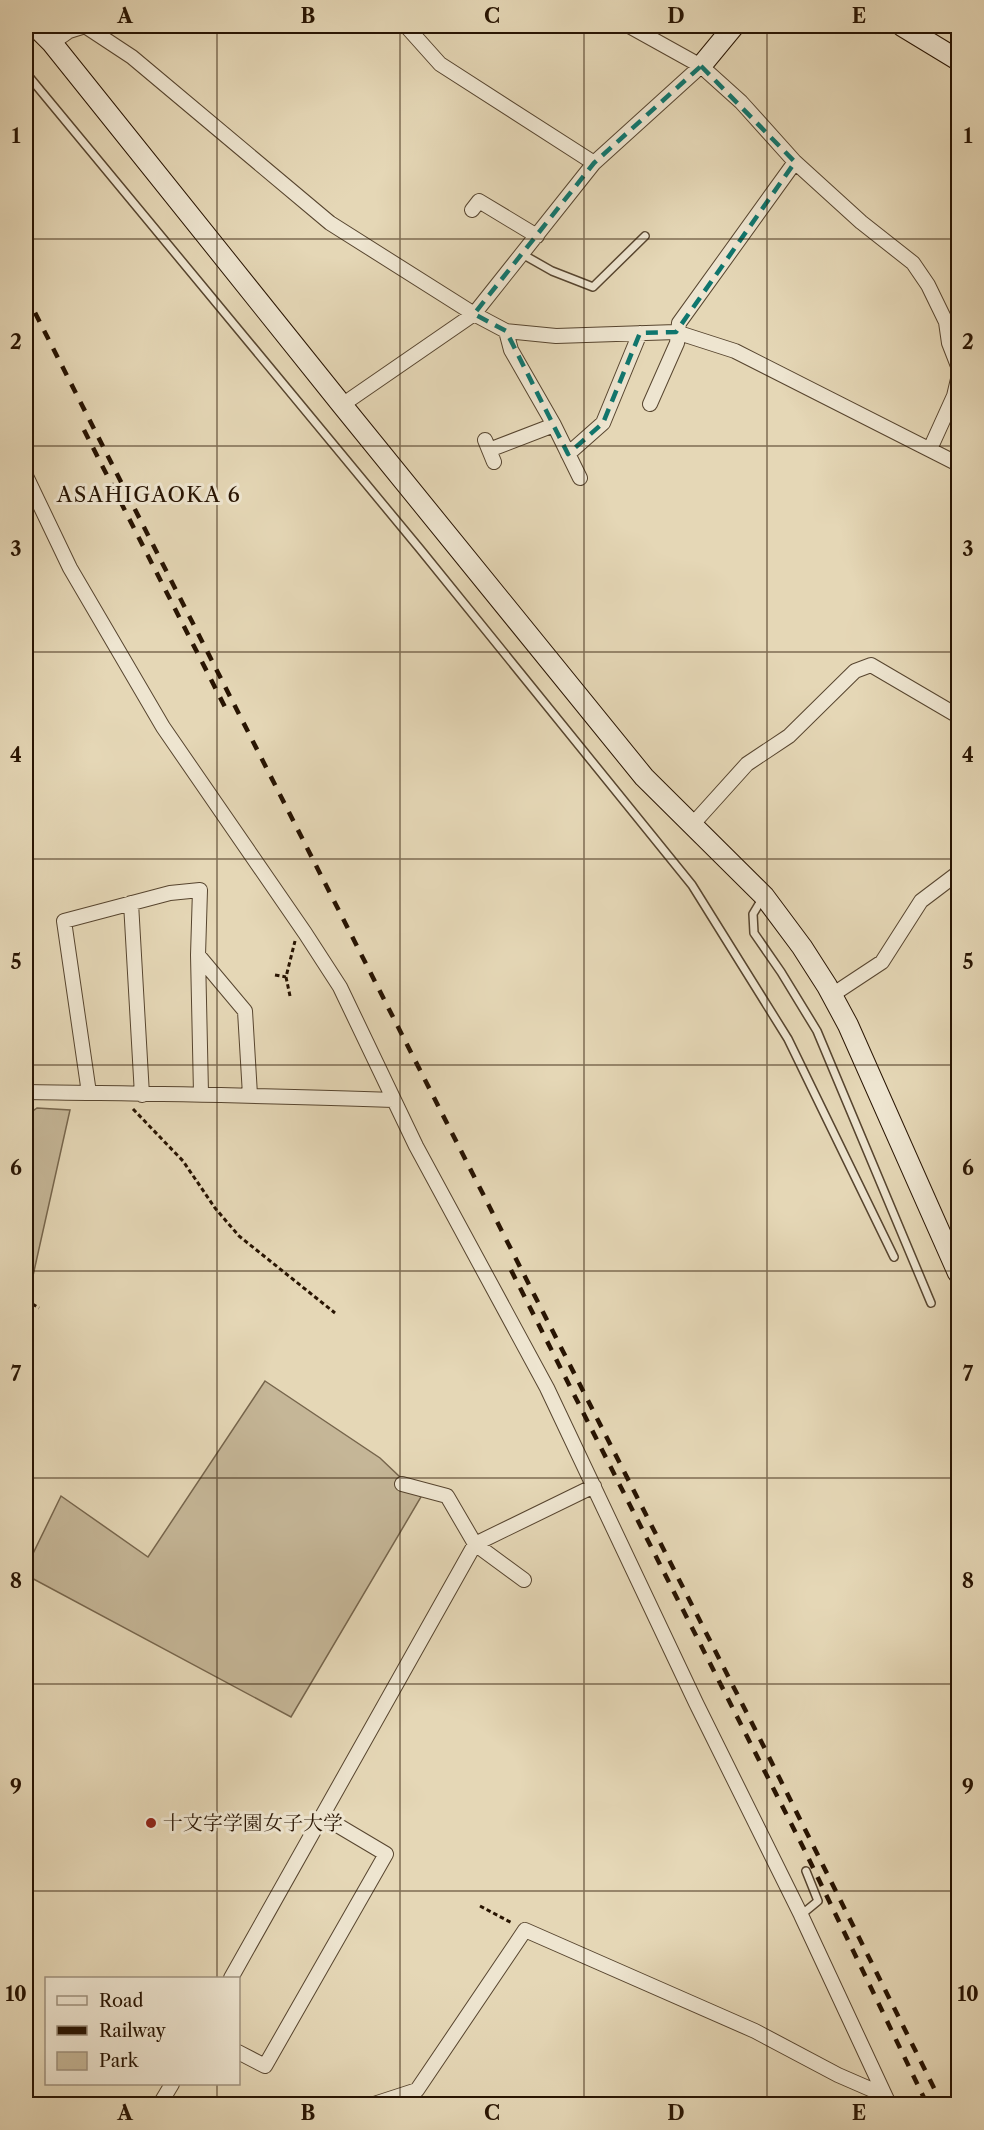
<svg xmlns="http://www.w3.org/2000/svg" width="984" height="2130" font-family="'Libre Caslon Text','Noto Serif JP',serif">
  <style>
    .green { fill: #c5b697; stroke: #76654c; stroke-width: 1.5 }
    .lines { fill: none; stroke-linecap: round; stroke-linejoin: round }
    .lane-casing { stroke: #57452f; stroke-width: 10 }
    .street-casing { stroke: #57452f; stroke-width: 16 }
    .secondary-casing { stroke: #281402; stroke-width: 22 }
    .path { stroke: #281402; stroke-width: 3; stroke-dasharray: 4.5 3; stroke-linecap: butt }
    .lane { stroke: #eee5d0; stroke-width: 7 }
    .street { stroke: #eee5d0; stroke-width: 14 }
    .secondary { stroke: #eee5d0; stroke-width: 20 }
    .rail { stroke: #281402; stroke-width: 4.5; stroke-dasharray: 10 10; stroke-linecap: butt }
    .marked { fill: none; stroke: #0f766e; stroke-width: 4.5; stroke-dasharray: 12 8; stroke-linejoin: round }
    .grid { fill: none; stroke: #281402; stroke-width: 1.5; stroke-opacity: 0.55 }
    .poi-dot { fill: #8f2418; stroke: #eee5d0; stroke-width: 2 }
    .labels { text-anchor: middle; stroke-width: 6; stroke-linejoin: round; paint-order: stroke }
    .poi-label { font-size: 20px; fill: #281402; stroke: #eee5d0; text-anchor: start }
    .neighbourhood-label { font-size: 21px; letter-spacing: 1.5px; fill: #281402; stroke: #eee5d0 }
    .neatline { fill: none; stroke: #281402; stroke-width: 2 }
    .grid-label { font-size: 20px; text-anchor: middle; font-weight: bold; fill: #281402 }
  </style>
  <rect width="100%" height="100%" fill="#e5d7b6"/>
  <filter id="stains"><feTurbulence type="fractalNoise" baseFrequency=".00333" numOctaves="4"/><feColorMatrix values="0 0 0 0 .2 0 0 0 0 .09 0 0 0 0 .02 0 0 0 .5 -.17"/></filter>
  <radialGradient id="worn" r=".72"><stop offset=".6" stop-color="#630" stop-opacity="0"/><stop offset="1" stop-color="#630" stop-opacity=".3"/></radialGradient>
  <!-- green -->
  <path class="green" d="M37,1108L70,1110L26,1307V1116Z
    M265,1381L380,1458L421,1497L291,1717L26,1575V1568L61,1496L148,1557Z"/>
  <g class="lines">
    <!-- lane casing -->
    <g class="lane-casing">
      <path id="lane" d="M26,73L420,549L692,885L788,1039L894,1257
        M522,254L552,271L593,287L645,236
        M762,899L753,914L754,933L781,972L817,1031L931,1303
        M801,1915L818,1901L806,1871"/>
    </g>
    <!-- street casing -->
    <g class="street-casing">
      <path id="street" d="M406,26L440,64L594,163
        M629,26L701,66L741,102L795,162L861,222L913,263L928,285L946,322L949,343L958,366
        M52,43L69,31L85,26L132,57L330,223L474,314L506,331L556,336L676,332L735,351L958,464
        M472,210L479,201L537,236
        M506,331L511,350L554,425L580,478
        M650,404L677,343L679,323L795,162
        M342,405L474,314L594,163L701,66
        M485,440L494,462
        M930,449L954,396L958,379
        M489,450L554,425
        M568,454L603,423L640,333
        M26,476L70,568L163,727L305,933L340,987L416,1146L547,1388L696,1703L801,1915L889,2104
        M692,825L747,764L789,736L855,671L871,665L958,716
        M131,903L142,1095
        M198,955L245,1011L250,1095
        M832,995L882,962L921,901L958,873
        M26,1092C148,1094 270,1095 393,1100
        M89,1093L64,921L170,893L200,890L198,955L201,1093
        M402,1484L447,1496L475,1544L524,1580
        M231,1978L475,1544L594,1486
        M238,2052L265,2066L386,1854L322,1816
        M160,2104L172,2084
        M374,2104L417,2090L525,1930L755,2031L838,2075L884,2095"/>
    </g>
    <!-- secondary casing -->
    <g class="secondary-casing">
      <path id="secondary" d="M35,26L52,43L342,405L644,777L764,896L802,947L827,986L848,1025L958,1273
        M902,26L958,60
        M701,66L734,26"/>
    </g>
    <!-- path -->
    <path class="path" d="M275,975L286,977
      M290,996L286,977L295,941
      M133,1109L183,1161L215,1208L239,1236L335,1313
      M26,1300L39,1308
      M480,1906L512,1923"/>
    <!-- lane -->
    <use href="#lane" class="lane"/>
    <!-- street -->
    <use href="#street" class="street"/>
    <!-- secondary -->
    <use href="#secondary" class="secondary"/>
    <!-- rail -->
    <path class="rail" d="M26,295L759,1737L942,2104
      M84,430L227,711
      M511,1270L806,1853L927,2104"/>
  </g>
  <!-- marked area -->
  <path class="marked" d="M701,66L795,162L676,332L640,333L603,423L568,454L506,331L474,314L594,163Z"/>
  <!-- grid -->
  <path class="grid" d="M217,26V1978M400,26V2104M584,26V2104M767,26V2104M26,239H958M26,446H958M26,652H958M26,859H958M26,1065H958M26,1271H958M26,1478H958M26,1684H958M26,1891H958M217,2084V2104"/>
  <!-- markers -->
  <circle class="poi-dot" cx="151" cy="1823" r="6"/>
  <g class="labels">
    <!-- poi labels -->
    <g class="poi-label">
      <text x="163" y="1830">十文字学園女子大学</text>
    </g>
    <!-- neighbourhood labels -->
    <g class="neighbourhood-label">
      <text x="149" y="502">ASAHIGAOKA 6</text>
    </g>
  </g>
  <!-- margin -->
  <rect width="984" height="2130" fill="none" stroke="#e5d7b6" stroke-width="66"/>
  <!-- legend -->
  <rect x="45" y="1977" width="195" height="108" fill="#eee5d0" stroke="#9f917e" stroke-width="1.5"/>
  <rect x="57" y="1996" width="30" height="9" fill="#eee5d0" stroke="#9f917e" stroke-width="1.5"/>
  <text x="99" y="2007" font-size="18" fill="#281402">Road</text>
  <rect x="57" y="2026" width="30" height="9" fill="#281402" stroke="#9f917e" stroke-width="1.5"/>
  <text x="99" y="2037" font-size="18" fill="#281402">Railway</text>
  <rect x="57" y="2052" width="30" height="18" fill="#c5b697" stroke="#9f917e" stroke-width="1.5"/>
  <text x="99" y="2067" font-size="18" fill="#281402">Park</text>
  <rect x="33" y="33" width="918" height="2064" class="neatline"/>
  <g class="grid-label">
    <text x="125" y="23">A</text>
    <text x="308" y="23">B</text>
    <text x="492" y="23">C</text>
    <text x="676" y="23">D</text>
    <text x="859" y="23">E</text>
    <text x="16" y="143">1</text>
    <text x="968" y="143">1</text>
    <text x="16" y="349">2</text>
    <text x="968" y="349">2</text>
    <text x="16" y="556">3</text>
    <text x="968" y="556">3</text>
    <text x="16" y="762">4</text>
    <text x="968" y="762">4</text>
    <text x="16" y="969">5</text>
    <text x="968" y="969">5</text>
    <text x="16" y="1175">6</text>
    <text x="968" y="1175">6</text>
    <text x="16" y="1381">7</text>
    <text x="968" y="1381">7</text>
    <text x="16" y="1588">8</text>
    <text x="968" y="1588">8</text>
    <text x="16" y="1794">9</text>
    <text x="968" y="1794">9</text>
    <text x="16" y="2001">10</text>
    <text x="968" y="2001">10</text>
    <text x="125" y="2120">A</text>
    <text x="308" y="2120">B</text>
    <text x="492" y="2120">C</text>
    <text x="676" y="2120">D</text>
    <text x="859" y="2120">E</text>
  </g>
  <rect width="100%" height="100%" filter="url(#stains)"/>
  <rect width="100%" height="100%" fill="url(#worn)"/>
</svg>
